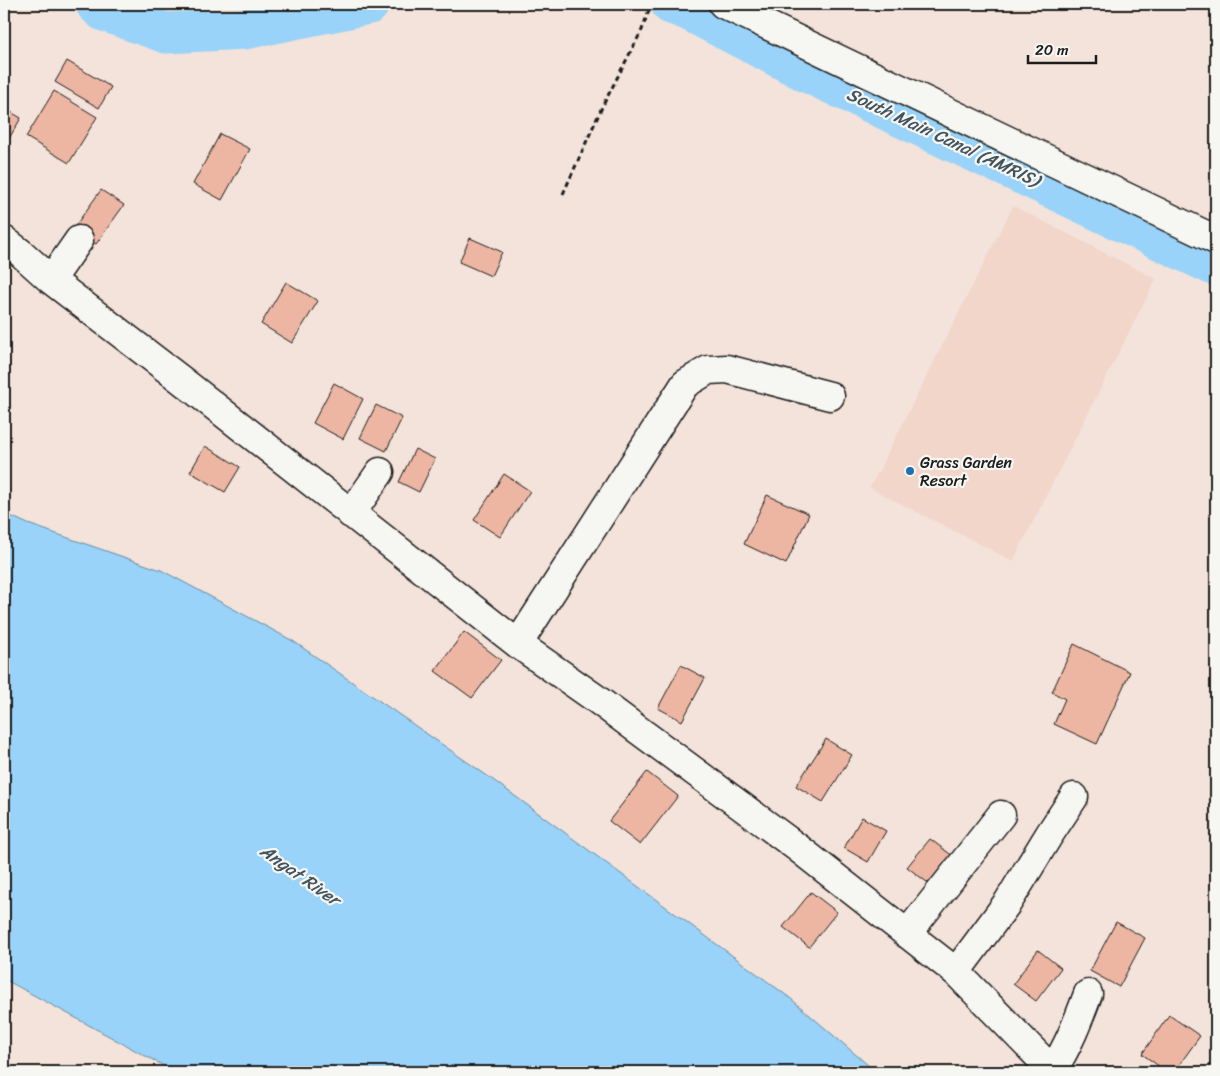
<svg xmlns="http://www.w3.org/2000/svg" width="1220" height="1076" font-family="Sriracha,sans-serif">
  <style>
    .built { fill: #f1d6c9 }
    .water { fill: #99d3f9; stroke: #678aa1 }
    .lines { fill: none; stroke-linecap: round; stroke-linejoin: round }
    .river { stroke: #99d3f9; stroke-width: 41 }
    .building { fill: #edb6a2; stroke: #1c1c1c }
    .minor-casing { stroke: #1c1c1c; stroke-width: 31 }
    .path { stroke: #1c1c1c; stroke-width: 3; stroke-dasharray: 5 4; stroke-linecap: butt }
    .minor { stroke: #f6f6f2; stroke-width: 28 }
    .poi-dot { fill: #1f6fb2; stroke: #f6f6f2; stroke-width: 2 }
    .labels { text-anchor: middle; stroke-width: 4.5; stroke-linejoin: round; paint-order: stroke }
    .poi-label { font-size: 16px; fill: #1c1c1c; stroke: #f6f6f2; text-anchor: start }
    .water-label { font-size: 18px; font-style: italic; fill: #42535e; stroke: #f6f6f2 }
  </style>
  <rect width="100%" height="100%" fill="#f3e3da"/>
  <filter id="ink" filterUnits="userSpaceOnUse"><feTurbulence type="fractalNoise" baseFrequency=".02" numOctaves="2"/><feDisplacementMap in="SourceGraphic" scale="10" xChannelSelector="R" yChannelSelector="G"/><feConvolveMatrix kernelMatrix="1 2 1 2 8 2 1 2 1" color-interpolation-filters="sRGB"/></filter>
  <g filter="url(#ink)">
    <!-- built -->
    <path class="built" d="M1013,206L1156,279L1013,561L870,488Z"/>
    <!-- water -->
    <path class="water" d="M4,513L28,524L161,570L293,641L489,777L790,998L876,1072H175L4,979Z"/>
    <g class="lines">
      <!-- river -->
      <path class="river" d="M96,4L104,11L166,33L245,29L369,4
        M671,4L688,10L813,75L1216,266"/>
    </g>
    <!-- building -->
    <path class="building" d="M67,61L111,87L99,108L55,82Z
      M54,91L97,117L69,163L26,137Z
      M4,108L21,118L4,147Z
      M220,134L250,149L222,200L193,184Z
      M101,190L124,205L96,244L73,229Z
      M470,238L502,252L491,276L459,262Z
      M286,282L318,301L292,343L261,324Z
      M334,383L363,399L343,439L313,423Z
      M376,405L402,418L386,451L360,438Z
      M205,446L240,467L225,492L190,472Z
      M415,449L435,459L419,492L399,482Z
      M504,474L530,491L500,537L474,520Z
      M767,495L809,514L786,564L744,544Z
      M464,632L501,660L472,698L435,671Z
      M1074,644L1130,672L1097,744L1054,724L1065,699L1052,692Z
      M681,665L705,678L682,721L658,708Z
      M826,739L852,755L823,802L796,786Z
      M647,772L678,796L640,845L609,821Z
      M862,817L886,831L868,862L844,848Z
      M930,839L958,860L936,889L907,867Z
      M811,892L837,912L809,947L783,927Z
      M1116,922L1145,938L1119,987L1090,971Z
      M1038,950L1061,968L1036,1001L1013,984Z
      M1169,1015L1200,1036L1174,1072H1167L1142,1054Z"/>
    <g class="lines">
      <!-- minor casing -->
      <g class="minor-casing">
        <path id="minor" d="M723,4L1216,240
          M4,240L21,253L51,280L180,379L518,644L595,698L798,848L956,972L1054,1072
          M51,280L79,240
          M351,514L380,472
          M518,644L685,384L708,370L727,369L830,396
          M907,934L1001,815
          M956,972L1008,902L1049,835L1074,797
          M1052,1071C1068,1047 1078,1021 1088,994"/>
      </g>
      <!-- path -->
      <path class="path" d="M563,194L602,107L642,30L651,4"/>
      <!-- minor -->
      <use href="#minor" class="minor"/>
    </g>
  </g>
  <!-- markers -->
  <circle class="poi-dot" cx="910" cy="471" r="5"/>
  <g class="labels">
    <!-- poi labels -->
    <g class="poi-label">
      <text x="920" y="468">Grass Garden<tspan x="920" dy="18">Resort</tspan></text>
    </g>
    <!-- water labels -->
    <g class="water-label">
      <text transform="translate(943 137) rotate(25)" y="6">South Main Canal (AMRIS)</text>
      <text transform="translate(300 875) rotate(35)" y="6">Angat River</text>
    </g>
  </g>
  <!-- margin -->
  <rect width="1220" height="1076" fill="none" stroke="#f6f6f2" stroke-width="20"/>
  <rect x="10" y="10" width="1200" height="1056" fill="none" stroke="#1c1c1c" stroke-width="2" filter="url(#ink)"/>
  <!-- scale -->
  <path d="M1028 55v8h68v-8" fill="none" stroke="#1c1c1c" stroke-width="2.5"/>
  <text x="1035" y="55" font-size="15" fill="#1c1c1c" stroke="#f6f6f2" stroke-width="4" paint-order="stroke">20 m</text>
</svg>
